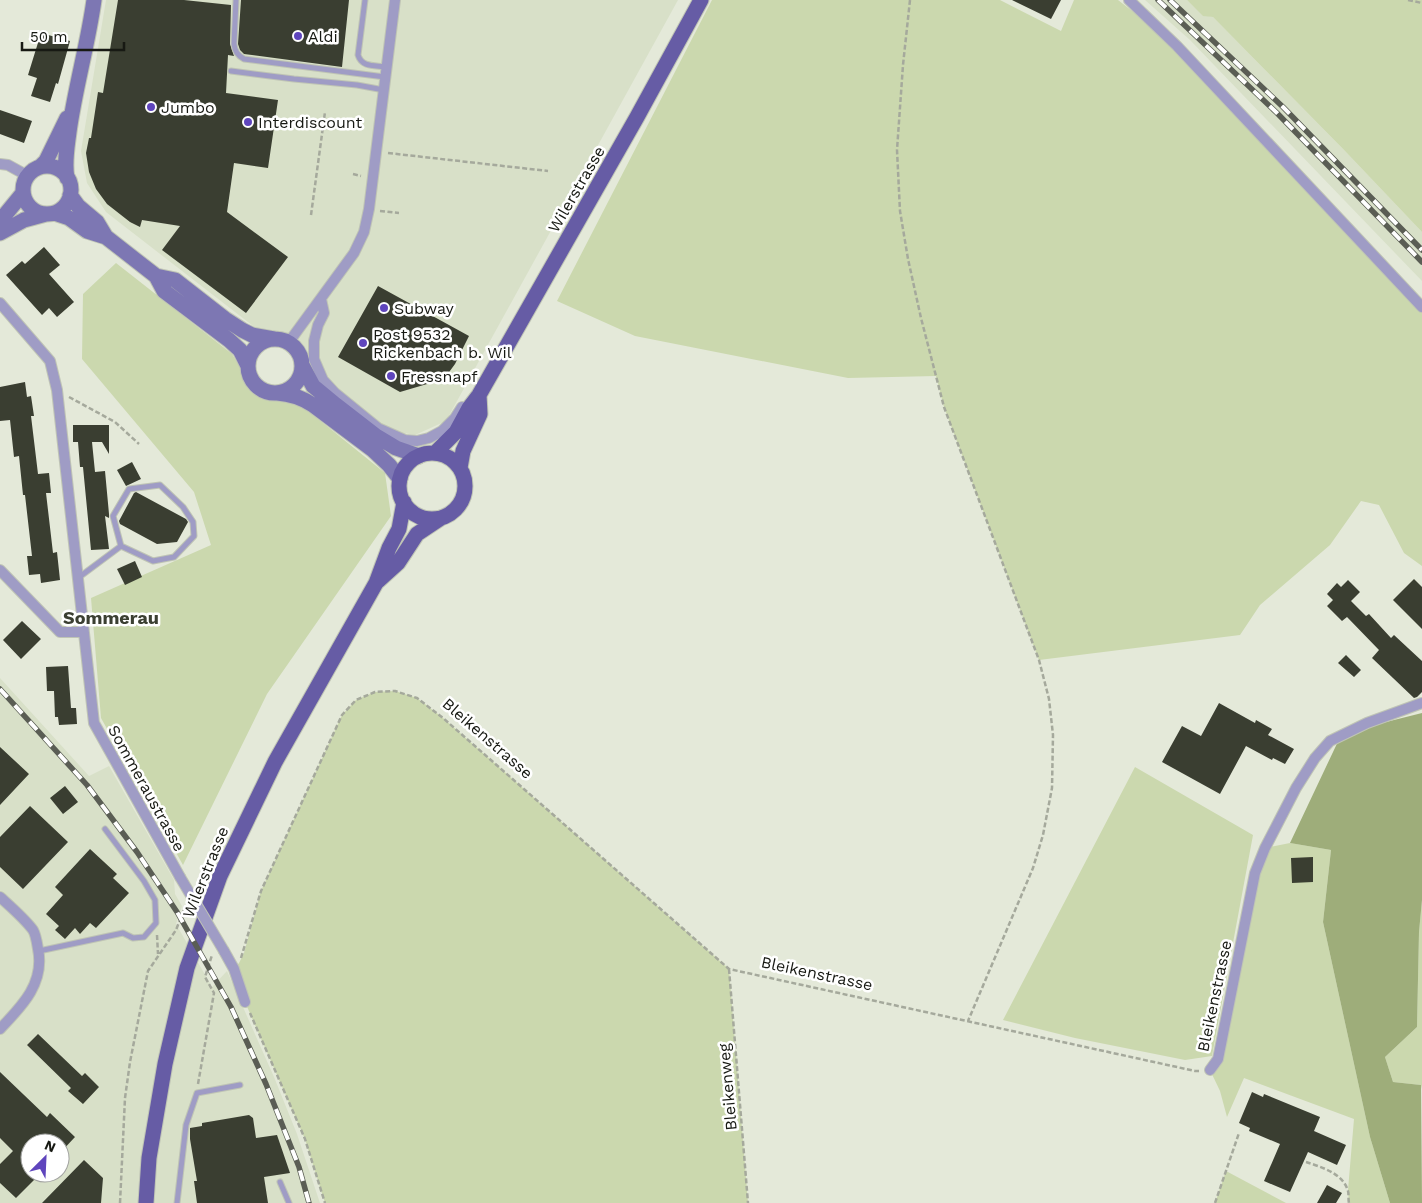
<svg xmlns="http://www.w3.org/2000/svg" width="1422" height="1203" font-family="'Work Sans',sans-serif">
  <style>
    .built { fill: #d8e0c8; fill-rule: evenodd }
    .green { fill: #cbd8ae }
    .forest { fill: #9ead7a }
    .building { fill: #3a3e31 }
    .lines { fill: none; stroke-linecap: round; stroke-linejoin: round }
    .lane-casing { stroke: #bfc4b5; stroke-width: 7 }
    .street-casing { stroke: #bfc4b5; stroke-width: 12 }
    .secondary-casing { stroke: #bfc4b5; stroke-width: 17 }
    .primary-casing { stroke: #bfc4b5; stroke-width: 17 }
    .path { stroke: #a5a99c; stroke-width: 2.5; stroke-dasharray: 5 2.5; stroke-linecap: butt }
    .lane { stroke: #9f9cc5; stroke-width: 5 }
    .street { stroke: #9f9cc5; stroke-width: 10 }
    .secondary { stroke: #7d77b3; stroke-width: 15 }
    .primary { stroke: #665ca5; stroke-width: 15 }
    .rail-casing { stroke: #5a5d54; stroke-width: 5.5 }
    .rail { stroke: #fff; stroke-width: 4; stroke-dasharray: 11; stroke-linecap: butt }
    .street-bridge-casing { stroke: #bfc4b5; stroke-width: 12; stroke-linecap: butt }
    .street-bridge { stroke: #9f9cc5; stroke-width: 10 }
    .poi-dot { fill: #5f45bd; stroke: #fff; stroke-width: 2 }
    .labels { text-anchor: middle; stroke-width: 5; stroke-linejoin: round; paint-order: stroke }
    .poi-label { font-size: 16px; fill: #171913; stroke: #fff; text-anchor: start }
    .street-label { font-size: 16px; fill: #171913; stroke: #fff }
    .neighbourhood-label { font-size: 18px; font-weight: bold; fill: #3b3f32; stroke: #fff }
  </style>
  <rect width="100%" height="100%" fill="#e4e9d9"/>
  <!-- built -->
  <path class="built" d="M106,0H678L446,421L415,435L387,430L106,212L87,183L81,151Z
    M1145,0H1187L1203,15L1213,17L1345,151L1422,232V281L1190,40Z
    M0,678L89,776L109,766L174,880L175,894L182,906L176,924L212,987L227,971L274,1077L297,1134L320,1203H0ZM30,1143H60V1173H30Z"/>
  <!-- green -->
  <path class="green" d="M712,0H1000L1061,31L1074,0H1118L1177,46L1422,307V566L1404,553L1379,505L1361,501L1330,545L1260,605L1240,635L1039,660L944,407L936,376L848,378L635,336L557,301Z
    M1187,0H1422V232L1345,151L1213,17L1203,16Z
    M116,263L232,354L255,392L302,406L385,473L391,516L267,694L183,865L101,718L91,598L211,545L194,492L82,359L83,294Z
    M395,691L417,698L443,718L729,969L748,1203H325L305,1139L245,1002L234,969L239,963L244,953L261,891L342,715L356,700L375,692Z
    M1135,767L1253,835L1212,1056L1185,1060L1075,1038L1003,1020Z
    M1290,843L1331,850L1323,922L1370,1137L1390,1203H1349L1348,1190L1354,1119L1244,1078L1227,1117L1220,1091L1210,1070L1265,848Z
    M1422,900V1089L1421,1085L1393,1082L1385,1057L1417,1027L1419,932Z
    M1226,1171L1286,1203H1215Z"/>
  <!-- forest -->
  <path class="forest" d="M1422,713V900L1419,932L1417,1027L1385,1057L1393,1082L1421,1085L1422,1203H1390L1370,1137L1323,922L1331,850L1290,843L1342,733Z"/>
  <!-- building -->
  <path class="building" d="M118,0H184L231,5L230,44L234,56L228,55L226,93L278,100L268,168L234,163L227,212L288,257L246,313L162,250L180,226L142,220L140,227L130,222L107,204L96,189L89,172L86,153L89,138H91L98,92L103,93Z
    M241,0H349L342,67L244,54L240,50L238,44Z
    M1012,0H1061L1051,19Z
    M41,33L70,41L58,84L56,83L50,102L31,96L37,78L28,75Z
    M0,110L32,121L24,143L0,134Z
    M44,247L60,265L49,274L74,302L57,317L49,308L42,315L6,275L22,261L25,264Z
    M378,286L469,336L455,364L444,379L400,392L338,357Z
    M25,382L27,397L31,396L34,416H31L38,474L49,473L51,493H46L53,553L57,552L60,580L41,583L40,574L29,575L27,556H32L25,495H23L19,456L14,457L10,420L0,421V387Z
    M73,425H109V454L102,442H92L95,472L105,471L109,514V518L105,516L109,549L91,550L83,467H80L78,442H73Z
    M132,462L141,479L126,486L117,470Z
    M136,492L186,519L188,522L177,542L157,544L120,524L119,521L134,493Z
    M135,561L142,577L125,585L117,569Z
    M1414,579L1422,587V629L1393,600Z
    M1348,580L1360,592L1351,601L1366,616L1369,614L1391,638L1394,635L1422,661V692L1417,697L1414,698L1372,658L1379,650L1347,617L1342,621L1327,606L1333,600L1327,594L1337,583L1341,587Z
    M22,621L41,639L21,659L3,640Z
    M1346,655L1361,670L1354,677L1338,663Z
    M68,666L71,708H76L77,724L59,725L58,717H55L54,691H47L46,667Z
    M1219,703L1255,723L1256,720L1272,729L1268,735L1294,749L1285,764L1273,758L1272,760L1246,746L1220,794L1162,762L1182,726L1201,736Z
    M0,747L29,774L0,805Z
    M65,786L78,802L63,814L50,798Z
    M30,806L68,842L23,889L0,867V837Z
    M90,849L117,874L113,878L129,893L96,928L90,923L80,934L75,928L65,939L55,930L59,926L46,914L63,895L55,887Z
    M1313,857V882L1292,883L1291,858Z
    M38,1034L82,1076L85,1073L99,1087L83,1104L68,1091L71,1088L27,1045Z
    M0,1072L47,1117L50,1113L75,1137L60,1153V1143H30V1173H41L16,1198L0,1183V1164L13,1151L0,1138Z
    M1252,1092L1263,1097L1264,1094L1320,1117L1314,1131L1346,1145L1337,1165L1308,1152L1290,1192L1264,1181L1280,1144L1249,1131L1250,1128L1239,1123Z
    M249,1115L253,1118L256,1138L277,1135L290,1173L264,1177L268,1203H197L194,1181H197L190,1139V1128L202,1126V1123Z
    M84,1160L103,1178L101,1203H42Z
    M1327,1185L1342,1193L1336,1203H1317Z"/>
  <g class="lines">
    <!-- lane casing -->
    <g class="lane-casing">
      <path id="lane" d="M236,0L234,44C235,51 237,55 244,59L385,77
        M365,0L358,55C362,68 375,65 387,67
        M231,71L294,79L357,85L384,90
        M78,578L121,546L113,516L129,489L160,485L183,507L193,522L194,536L174,557L153,561L121,546
        M39,951L123,933L133,938L144,937L156,923L155,900L144,881L105,829
        M280,1182L289,1203
        M177,1203L186,1125L197,1093L240,1085"/>
    </g>
    <!-- street casing -->
    <g class="street-casing">
      <path id="street" d="M1129,0L1177,46L1422,307
        M0,164L8,165L28,176
        M321,299L324,313L318,325L314,341V359L323,380L335,393L378,428L405,440L417,441L429,438L442,431L455,418L462,407
        M0,303L50,361L57,390L94,723L180,877
        M289,342L354,253L364,232L369,209L395,0
        M0,570L60,632H83
        M0,897C11,907 24,918 33,930C36,935 37,943 38,949C45,983 22,1006 0,1029
        M224,951L234,969L245,1002
        M1210,1070L1218,1059L1255,873L1265,848L1296,788L1315,758L1330,741L1367,723L1422,703"/>
    </g>
    <!-- secondary casing -->
    <g class="secondary-casing">
      <path id="secondary" d="M23 190a24 24 0 1 1 48 0a24 24 0 1 1-48 0Z
        M40,167L46,161L67,118
        M67,178C64,163 67,148 69,132C75,88 88,44 94,0
        M70,195L78,206L97,222L106,237
        M54,213L69,218L87,231L106,237L156,276L175,280L225,319L242,330L252,335L274,339
        M0,221L23,193
        M0,233L24,220L46,214
        M156,276L164,291L229,340L240,350L248,366
        M248 366a27 27 0 1 1 54 0a27 27 0 1 1-54 0Z
        M302,365L313,386L336,405L376,436L396,448L419,456
        M277,393C291,394 301,397 313,405L373,450L389,465L400,479"/>
    </g>
    <!-- primary casing -->
    <g class="primary-casing">
      <path id="primary" d="M435,453L456,432L469,408L479,395L637,117L701,0
        M399 486a33 33 0 1 1 66 0a33 33 0 1 1-66 0Z
        M460,468L463,451L480,414L479,395
        M377,582L398,563L417,534L441,518
        M146,1203L149,1158L165,1064L187,968L220,876L275,762L376,583L389,548L399,529L404,502"/>
    </g>
    <!-- path -->
    <path class="path" d="M910,0L903,65L897,150L900,211L908,259L921,318L944,407L1039,660L1049,699L1053,735L1052,788L1043,835L1033,868L968,1021
      M1408,0L1422,3
      M388,153L548,171
      M353,174L361,176
      M380,211L399,213
      M311,215L325,112
      M69,397L115,422L139,444
      M157,935L158,954
      M241,958L261,891L342,715L356,700L375,692L395,691L417,698L443,718L729,969L1195,1071H1199
      M729,969L748,1203
      M250,1013L305,1139L325,1203
      M198,1084L214,993L205,977L212,955
      M1306,1162C1321,1167 1343,1173 1348,1191C1349,1195 1348,1199 1349,1203
      M120,1203L125,1098L130,1062L148,971L176,930L185,907
      M1215,1203L1239,1133"/>
    <!-- lane -->
    <use href="#lane" class="lane"/>
    <!-- street -->
    <use href="#street" class="street"/>
    <!-- secondary -->
    <use href="#secondary" class="secondary"/>
    <!-- primary -->
    <use href="#primary" class="primary"/>
    <!-- rail casing -->
    <g class="rail-casing">
      <path id="rail" d="M1158,0L1277,113L1422,262
        M1170,0L1283,107L1422,250
        M0,689L87,785L137,852L177,912L231,1007L266,1084L299,1167L309,1203"/>
    </g>
    <!-- rail -->
    <use href="#rail" class="rail"/>
    <!-- street-bridge casing -->
    <g class="street-bridge-casing">
      <path id="street-bridge" d="M180,877L224,951"/>
    </g>
    <!-- street-bridge -->
    <use href="#street-bridge" class="street-bridge"/>
  </g>
  <!-- markers -->
  <g class="poi-dot">
    <circle cx="298" cy="36" r="5"/>
    <circle cx="151" cy="107" r="5"/>
    <circle cx="248" cy="122" r="5"/>
    <circle cx="384" cy="308" r="5"/>
    <circle cx="363" cy="343" r="5"/>
    <circle cx="391" cy="376" r="5"/>
  </g>
  <g class="labels">
    <!-- poi labels -->
    <g class="poi-label">
      <text x="308" y="42">Aldi</text>
      <text x="161" y="113">Jumbo</text>
      <text x="258" y="128">Interdiscount</text>
      <text x="394" y="314">Subway</text>
      <text x="373" y="340">Post 9532<tspan x="373" dy="18">Rickenbach b. Wil</tspan></text>
      <text x="401" y="382">Fressnapf</text>
    </g>
    <!-- street labels -->
    <g class="street-label">
      <text transform="translate(576 189) rotate(-60)" y="6">Wilerstrasse</text>
      <text transform="translate(488 738) rotate(41)" y="6">Bleikenstrasse</text>
      <text transform="translate(147 788) rotate(61)" y="6">Sommeraustrasse</text>
      <text transform="translate(205 872) rotate(-68)" y="6">Wilerstrasse</text>
      <text transform="translate(817 973) rotate(12)" y="6">Bleikenstrasse</text>
      <text transform="translate(1214 996) rotate(-78)" y="6">Bleikenstrasse</text>
      <text transform="translate(727 1087) rotate(-95)" y="6">Bleikenweg</text>
    </g>
    <!-- neighbourhood labels -->
    <g class="neighbourhood-label">
      <text x="111" y="624">Sommerau</text>
    </g>
  </g>
  <!-- north arrow -->
  <g transform="translate(45 1158) rotate(24)"><circle r="24" fill="#ffffff" stroke="#a2a3a1"/>
  <path d="M0-4L9 19L0 12L-9 19Z" fill="#5f45bd"/>
  <text y="-8" font-size="14" font-weight="bold" text-anchor="middle" fill="#171913">N</text>
  </g>
  <!-- scale -->
  <path d="M22 42v8h102v-8" fill="none" stroke="#171913" stroke-width="2.5"/>
  <text x="30" y="42" font-size="15" fill="#171913" stroke="#ffffff" stroke-width="4" paint-order="stroke">50 m</text>
</svg>
